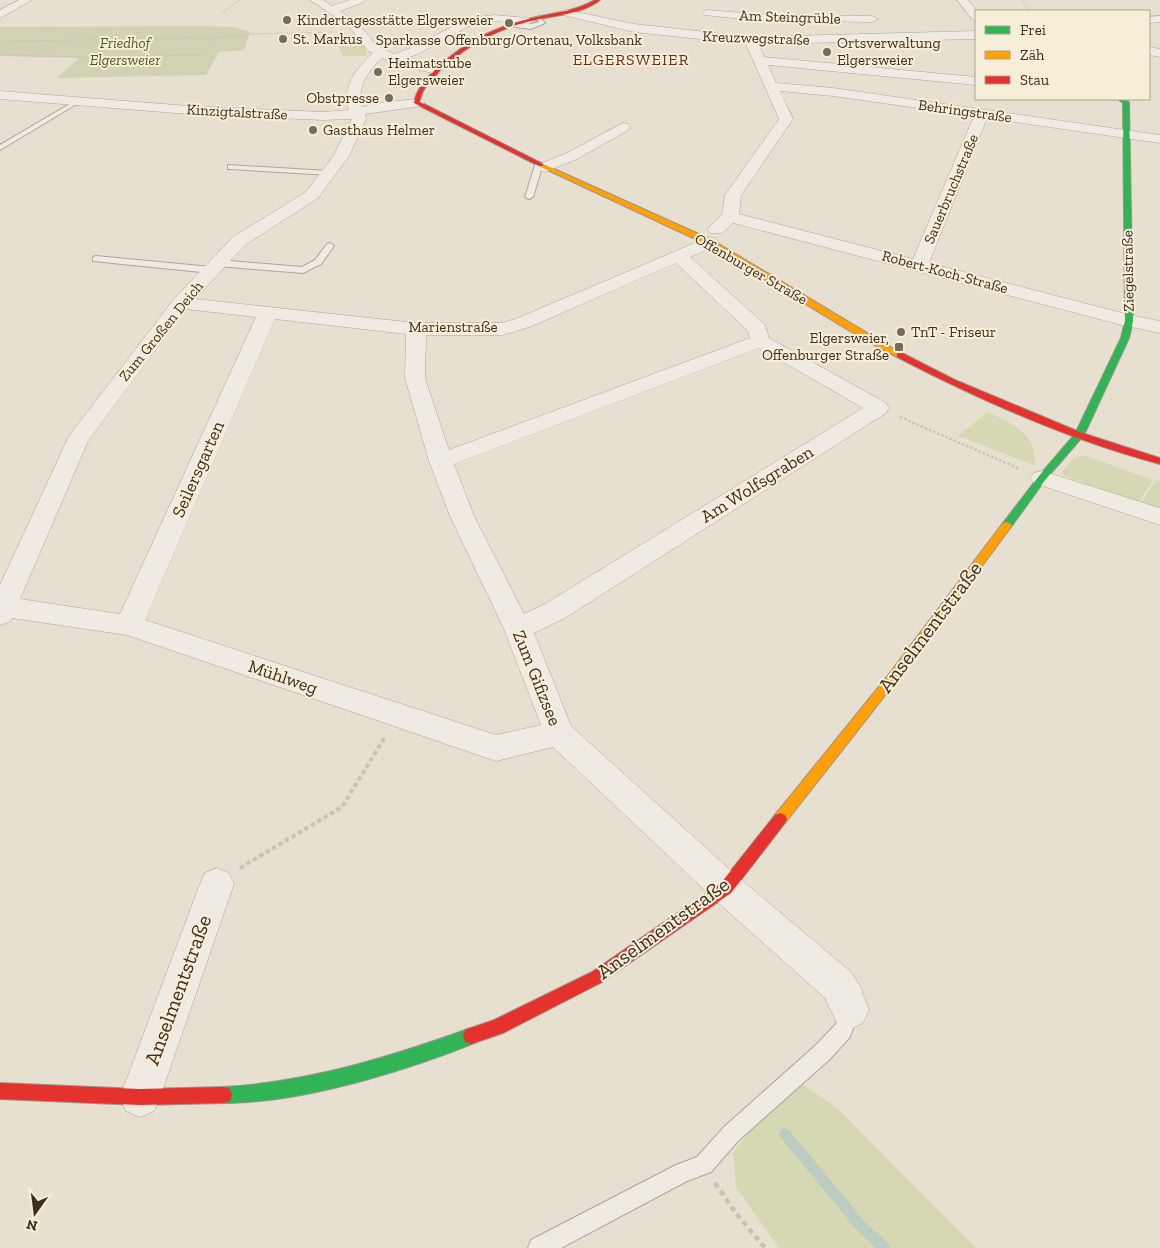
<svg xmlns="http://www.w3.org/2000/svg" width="1160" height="1248" font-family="'Zilla Slab',serif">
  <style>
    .green { fill: #d6d7b3 }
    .cemetery { fill: #d1d1b3 }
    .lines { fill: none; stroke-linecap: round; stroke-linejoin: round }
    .stream { fill: #bcccc2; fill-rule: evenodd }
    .lane-casing { stroke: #ada599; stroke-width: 2 }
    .street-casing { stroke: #ada599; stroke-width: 1 }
    .fast-casing { stroke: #9c958a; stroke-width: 2 }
    .slow-casing { stroke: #9c958a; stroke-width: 2 }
    .jam-casing { stroke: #9c958a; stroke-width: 2 }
    .path-far3 { stroke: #c8c2b9; stroke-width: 1; stroke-dasharray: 2 1; stroke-linecap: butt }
    .path-far2 { stroke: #c8c2b9; stroke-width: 2.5; stroke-dasharray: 2.5 2; stroke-linecap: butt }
    .path-far1 { stroke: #c8c2b9; stroke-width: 4; stroke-dasharray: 4.5 3; stroke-linecap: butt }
    .path { stroke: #c8c2b9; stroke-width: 4.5; stroke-dasharray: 5.5 4; stroke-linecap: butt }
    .lane { fill: #efebe3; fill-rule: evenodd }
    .street { fill: #efebe3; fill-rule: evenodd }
    .fast { fill: #30b455; fill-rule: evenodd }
    .slow { fill: #ff9f0a; fill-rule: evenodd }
    .jam { fill: #e5322d; fill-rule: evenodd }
    .poi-dot { fill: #786c5e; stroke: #f7eed8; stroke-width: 2 }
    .labels { text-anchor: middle; stroke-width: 4; stroke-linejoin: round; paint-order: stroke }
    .far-street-label { font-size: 15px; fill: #3d2e20; stroke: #f7eed8 }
    .far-poi-label { font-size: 15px; fill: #3d2e20; stroke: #f7eed8; text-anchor: start }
    .far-park-label { font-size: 15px; font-style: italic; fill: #4d5a26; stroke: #f7eed8 }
    .far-quarter-label { font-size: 16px; letter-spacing: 1px; fill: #6b2e1e; stroke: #f7eed8 }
    .street-label { font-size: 18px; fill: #3d2e20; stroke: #f7eed8 }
    .near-street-label { font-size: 21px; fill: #3d2e20; stroke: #f7eed8 }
  </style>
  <rect width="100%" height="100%" fill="#e7e0d1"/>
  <!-- green -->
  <path class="green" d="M341,39L362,43L367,49L366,56H343L336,41Z
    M988,412C1011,423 1039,435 1034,465L958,436Z
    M1082,456L1089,457L1153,480L1138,503L1062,475V472L1075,457Z
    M1156,480L1160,481V511L1140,505Z
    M800,1083L836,1107L976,1248H779L736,1187L733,1153L750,1131Z"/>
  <!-- cemetery -->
  <path class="cemetery" d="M201,26L235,27L250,32L244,50L219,52L206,75L57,78L79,58L0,56V27Z"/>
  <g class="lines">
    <!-- stream -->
    <path class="stream" d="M785,1128L789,1130L864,1221L889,1244L891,1248H876L856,1229L781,1138L779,1134L781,1130Z"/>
    <!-- lane casing -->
    <g class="lane-casing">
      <path id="lane" d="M539,16L545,23L531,29L508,26C517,22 529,26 539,22L536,18Z
        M78,99L81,101L80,102L0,150V145Z
        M536,162L543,164L533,197L529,199L525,197Z
        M228,165L329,171L333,173L329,175L231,169H228Z
        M330,243L334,246L321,264L303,273L218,266L214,263L218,260L302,267L315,260L327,244Z
        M96,256L211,267L216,270L211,273L93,261V257Z
        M850,1001L857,1003L859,1010L850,1037L830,1059L738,1141L711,1172L687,1181L561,1248H528L531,1240L676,1165L697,1157L724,1127L816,1045L836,1024L843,1003Z"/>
    </g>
    <!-- street casing -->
    <g class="street-casing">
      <path id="street" d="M19,0H32L0,18V10Z
        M310,0H323L332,6L350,0H365L364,2L340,11L357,22L376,45L394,54L408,49L470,18L494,15L528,18L534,21L528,24L494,21L473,24L416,55L405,58L442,67L443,70L437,74L401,66L383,58L381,59C368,71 356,88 362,107L377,103L417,99L422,100L424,103L422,106L365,114L366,119L349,156L318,198L245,245L195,299L416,323H502L518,318L709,237L715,238L718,242L715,246L690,257L765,325L769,338L886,403L889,408L886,413L565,618L534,633L571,726L738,877L851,972L860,986L869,1010L863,1023L850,1029L837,1023L825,998L714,899L553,747L496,761L127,635L12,618L10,622L0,625V585L69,436L174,299L233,237L306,192L334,155L352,119L323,120L188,114L0,99V91L188,106L323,112L349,110C341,88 357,67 373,53L368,51L349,26ZM676,263L748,331L750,338L449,450L425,378L426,335H503L532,326ZM186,309L256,317L120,614L20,599L88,441ZM275,319L406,334L405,378L429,461L450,516L504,629L541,725L496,735L145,620ZM759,348L863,408L545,604L524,614L474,516L454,464Z
        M957,0H968L977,11L976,20L972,19Z
        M567,10L634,24L751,37L976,31V39L759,44L764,57L976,77V85L768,65L776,83L833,88L1160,135V143L987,118L929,263L1130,315L1160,321V333L1122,325L733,223L722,233H710L707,229L722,215L725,195L779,119L746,44L634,32L563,15L561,13L563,11ZM780,91L833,96L974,116L913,259L739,214L741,195L793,119Z
        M708,10L754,14L872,16L878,19L872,22L754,20L704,15L702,13L704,11Z
        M1160,16V22L1149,23V17Z
        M1149,47L1160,49V57L1149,55Z
        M623,123L628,124L630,127L628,130L577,159L545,172L540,170L537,167L540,164L567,153Z
        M1042,471L1160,508V525L1034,483L1030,478L1034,473Z
        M217,868L229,873L234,884L160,1097L154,1111L140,1117L126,1111L120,1097L200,884L205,873Z"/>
    </g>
    <!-- fast casing -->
    <g class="fast-casing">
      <path id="fast" d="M1118,99H1125L1129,102L1133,321L1129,338L1084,435L1045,480L1011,527L1007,528L1002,525L1003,523L1039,476L1075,434L1121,338L1125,321L1123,103Z
        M471,1028L477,1030L479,1036L477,1042C410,1069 320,1097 248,1102C238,1102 228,1105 218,1101L216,1095L218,1089L224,1087C310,1082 390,1057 471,1028Z"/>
    </g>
    <!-- slow casing -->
    <g class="slow-casing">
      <path id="slow" d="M539,164H543L712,240L904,355L903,357H897L865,340L706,244L539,166Z
        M1007,522L1012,525L1011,527L894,684L785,823L780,825L775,823L773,819L775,815L886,678L1003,523Z"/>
    </g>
    <!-- jam casing -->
    <g class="jam-casing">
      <path id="jam" d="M595,0H600C581,15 554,15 531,21C497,29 465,46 440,71C431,80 421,89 420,102L543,164V166H539L414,103C416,90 425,80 434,71C460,45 492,28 528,19C551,13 574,12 595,0Z
        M900,352L955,380L1082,433L1160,458V464C1072,441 978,399 897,357V353Z
        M780,813L785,815L787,819L785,823L731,893L602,982L503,1033L471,1044L465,1042L463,1036L465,1030L494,1020L592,972L721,883L775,815Z
        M0,1083L140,1089L224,1087L230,1089L232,1095L230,1101L224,1103L140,1105L0,1099Z"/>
    </g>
    <!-- path-far3 -->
    <path class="path-far3" d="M1022,0L1029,11
      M222,13L240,0
      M0,53L12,41L215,38L253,34L334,32
      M0,55L86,57L205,55L215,38"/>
    <!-- path-far2 -->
    <path class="path-far2" d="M900,417L1020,469"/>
    <!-- path-far1 -->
    <path class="path-far1" d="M240,868L342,807L385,737"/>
    <!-- path -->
    <path class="path" d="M715,1183L735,1212L765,1248"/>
    <!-- lane -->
    <use href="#lane" class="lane"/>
    <!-- street -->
    <use href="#street" class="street"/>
    <!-- fast -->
    <use href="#fast" class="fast"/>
    <!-- slow -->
    <use href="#slow" class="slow"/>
    <!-- jam -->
    <use href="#jam" class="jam"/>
  </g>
  <!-- markers -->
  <g class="poi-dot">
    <circle cx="287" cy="20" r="5"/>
    <circle cx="509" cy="23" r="5"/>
    <circle cx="283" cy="39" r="5"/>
    <circle cx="827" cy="52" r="5"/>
    <circle cx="378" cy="72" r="5"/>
    <circle cx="389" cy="98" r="5"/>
    <circle cx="313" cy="130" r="5"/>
    <circle cx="901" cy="332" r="5"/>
    <rect x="894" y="342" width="10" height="10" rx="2.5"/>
  </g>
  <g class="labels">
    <!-- far-street labels -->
    <g class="far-street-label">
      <text transform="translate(790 17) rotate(2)" y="5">Am Steingrüble</text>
      <text transform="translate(756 38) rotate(2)" y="5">Kreuzwegstraße</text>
      <text transform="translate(965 111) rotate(8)" y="5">Behringstraße</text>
      <text transform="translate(237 112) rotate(3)" y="5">Kinzigtalstraße</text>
      <text transform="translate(951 189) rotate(-67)" y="5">Sauerbruchstraße</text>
      <text transform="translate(751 269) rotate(30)" y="5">Offenburger Straße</text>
      <text transform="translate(1128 271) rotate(-91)" y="5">Ziegelstraße</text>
      <text transform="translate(945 272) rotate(15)" y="5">Robert-Koch-Straße</text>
      <text x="453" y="332">Marienstraße</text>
      <text transform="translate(161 331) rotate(-51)" y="5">Zum Großen Deich</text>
    </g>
    <!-- far-poi labels -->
    <g class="far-poi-label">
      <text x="297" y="25">Kindertagesstätte Elgersweier</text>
      <text x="293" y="44">St. Markus</text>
      <text x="509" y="45" text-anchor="middle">Sparkasse Offenburg/Ortenau, Volksbank</text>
      <text x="837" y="48">Ortsverwaltung<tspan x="837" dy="17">Elgersweier</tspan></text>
      <text x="388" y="68">Heimatstube<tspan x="388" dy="17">Elgersweier</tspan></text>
      <text x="379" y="103" text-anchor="end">Obstpresse</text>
      <text x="323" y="135">Gasthaus Helmer</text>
      <text x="911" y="337">TnT - Friseur</text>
      <text x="889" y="343" text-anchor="end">Elgersweier,<tspan x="889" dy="17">Offenburger Straße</tspan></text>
    </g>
    <!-- far-park labels -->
    <g class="far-park-label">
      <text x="125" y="48">Friedhof<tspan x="125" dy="17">Elgersweier</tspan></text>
    </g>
    <!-- far-quarter labels -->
    <g class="far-quarter-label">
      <text x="631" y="65">ELGERSWEIER</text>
    </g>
    <!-- street labels -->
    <g class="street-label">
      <text transform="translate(198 469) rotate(-66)" y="6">Seilersgarten</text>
      <text transform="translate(757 484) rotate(-32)" y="6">Am Wolfsgraben</text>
      <text transform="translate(283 677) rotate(19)" y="6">Mühlweg</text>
      <text transform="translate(537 678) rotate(68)" y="6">Zum Gifizsee</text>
    </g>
    <!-- near-street labels -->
    <g class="near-street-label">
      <text transform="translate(930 627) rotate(-53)" y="7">Anselmentstraße</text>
      <text transform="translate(663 928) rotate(-36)" y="7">Anselmentstraße</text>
      <text transform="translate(178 990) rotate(-70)" y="7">Anselmentstraße</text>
    </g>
  </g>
  <!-- legend -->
  <rect x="975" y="10" width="175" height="90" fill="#f7eed8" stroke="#ada18e"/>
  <rect x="985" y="26" width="25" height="8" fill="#30b455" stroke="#ada18e"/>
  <text x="1020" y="35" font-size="15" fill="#3d2e20">Frei</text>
  <rect x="985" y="51" width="25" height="8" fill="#ff9f0a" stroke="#ada18e"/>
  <text x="1020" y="60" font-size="15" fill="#3d2e20">Zäh</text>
  <rect x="985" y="76" width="25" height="8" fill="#e5322d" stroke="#ada18e"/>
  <text x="1020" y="85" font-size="15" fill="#3d2e20">Stau</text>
  <!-- north arrow -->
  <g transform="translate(35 1213) rotate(194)" stroke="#f7eed8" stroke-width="4" paint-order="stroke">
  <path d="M0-4L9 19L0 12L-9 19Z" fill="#3d2e20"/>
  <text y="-8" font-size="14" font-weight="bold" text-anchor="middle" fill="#3d2e20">N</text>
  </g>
</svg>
